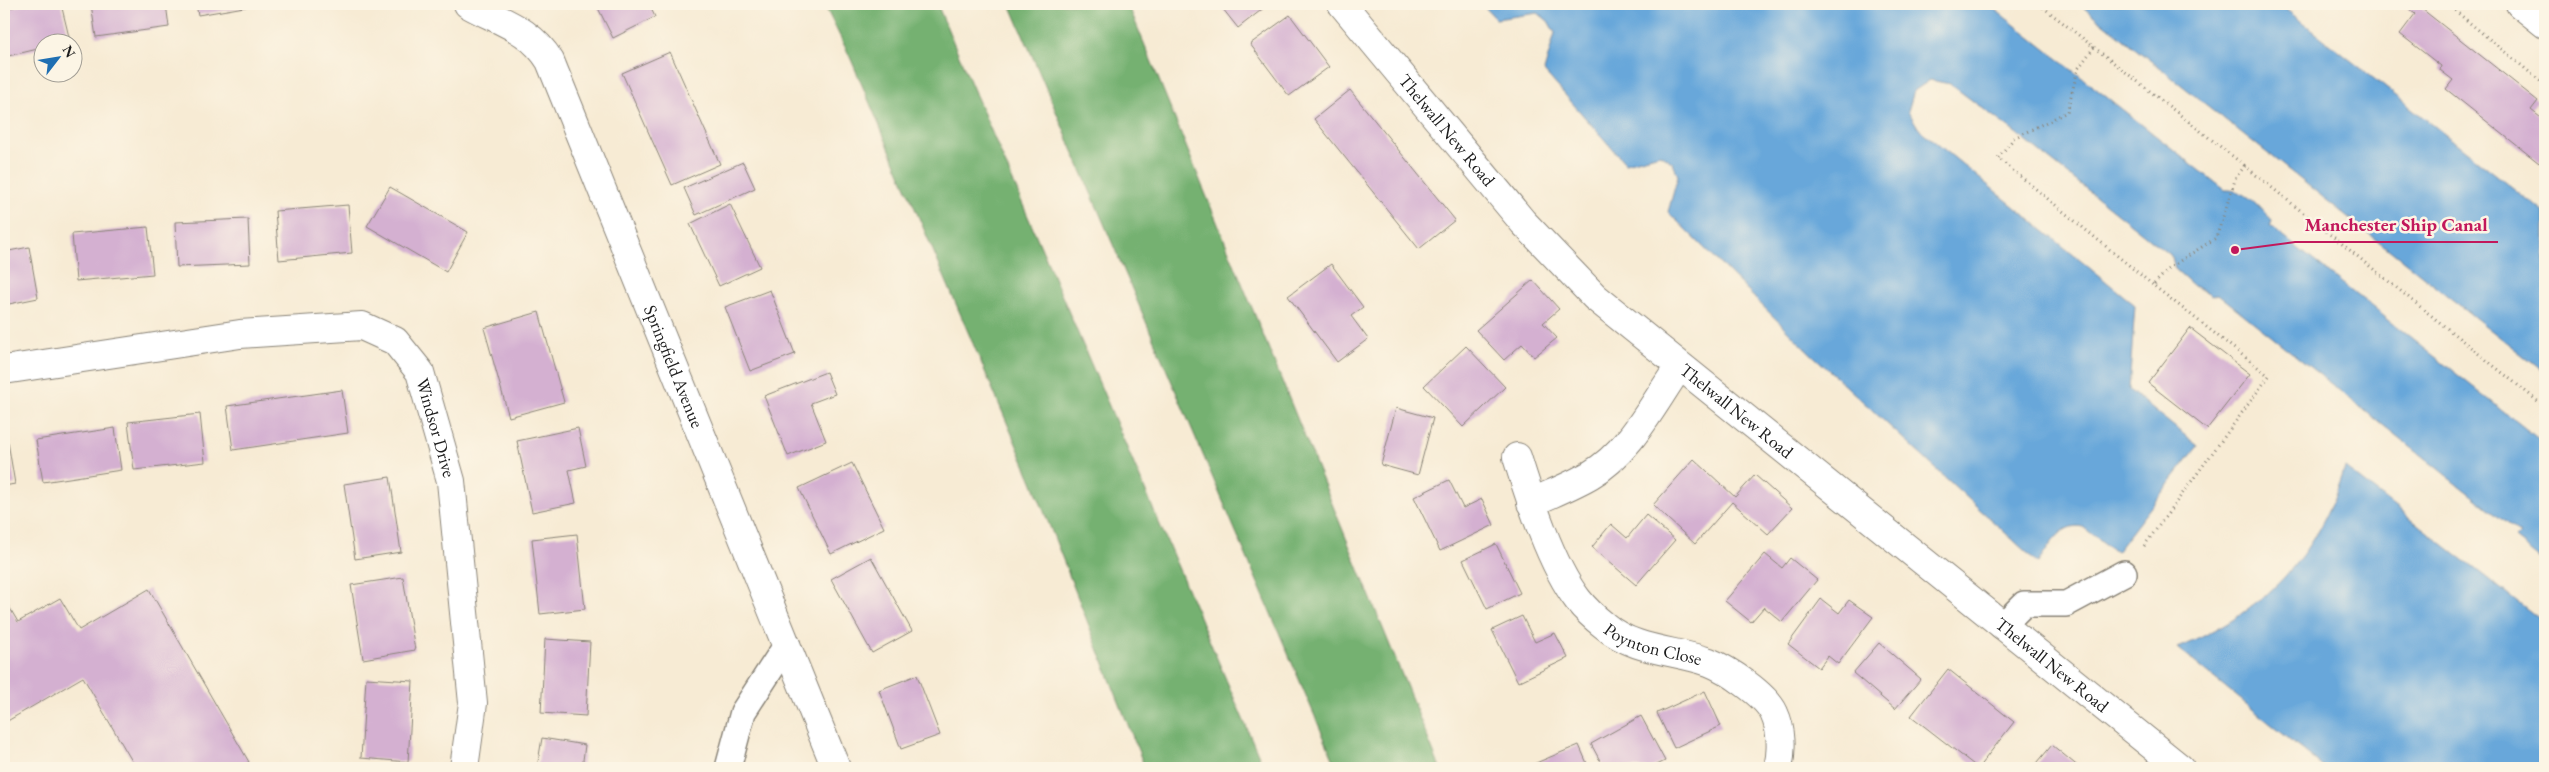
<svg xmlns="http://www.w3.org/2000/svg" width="2549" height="772" font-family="'EB Garamond',serif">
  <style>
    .forest { fill: #75b171; stroke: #486646 }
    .water { fill: #68a7da; stroke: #42627b }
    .building { fill: #d4b0d1 }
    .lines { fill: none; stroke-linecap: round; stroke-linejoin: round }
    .service-casing { stroke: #8a8478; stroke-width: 28 }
    .minor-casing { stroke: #8a8478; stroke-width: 30 }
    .secondary-casing { stroke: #8a8478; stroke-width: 30 }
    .path { stroke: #8a8478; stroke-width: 3; stroke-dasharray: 1 4; stroke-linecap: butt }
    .service { stroke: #fff; stroke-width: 25 }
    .minor { stroke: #fff; stroke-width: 28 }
    .secondary { stroke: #fff; stroke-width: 28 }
    .labels { text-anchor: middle; stroke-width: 5; stroke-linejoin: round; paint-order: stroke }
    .street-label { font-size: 18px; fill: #1c1c1c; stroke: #fcf5e5 }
    .leader { fill: none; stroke: #c2185b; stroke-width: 2 }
    .callout-dot { fill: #c2185b; stroke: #fcf5e5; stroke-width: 2 }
    .callout-label { font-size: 19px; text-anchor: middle; font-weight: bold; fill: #c2185b; stroke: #fcf5e5; stroke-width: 5; stroke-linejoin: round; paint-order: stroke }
  </style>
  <rect width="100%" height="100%" fill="#fcf5e5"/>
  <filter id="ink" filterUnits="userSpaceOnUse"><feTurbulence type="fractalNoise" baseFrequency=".02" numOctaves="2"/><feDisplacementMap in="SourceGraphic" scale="10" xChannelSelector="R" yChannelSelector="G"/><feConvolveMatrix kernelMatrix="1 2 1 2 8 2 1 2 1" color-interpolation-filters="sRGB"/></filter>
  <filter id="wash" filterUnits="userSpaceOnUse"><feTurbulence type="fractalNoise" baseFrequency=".0096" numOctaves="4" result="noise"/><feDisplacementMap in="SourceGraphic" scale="20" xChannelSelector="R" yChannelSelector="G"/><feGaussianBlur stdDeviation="1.12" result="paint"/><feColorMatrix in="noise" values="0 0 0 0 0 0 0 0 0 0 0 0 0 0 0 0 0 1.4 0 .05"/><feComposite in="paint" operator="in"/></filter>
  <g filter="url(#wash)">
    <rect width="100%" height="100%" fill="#f7ebd4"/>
    <!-- forest -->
    <path class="forest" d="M824,4H937L1264,768H1145L1032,481L850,57Z
      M1010,4H1128L1440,768H1337Z"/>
    <!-- water -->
    <path class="water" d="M1482,4H1988L2225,190C2246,189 2259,206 2272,221L2270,226L2545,444V563L2515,539L2520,534L2218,294L2212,296L2194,286L2175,269L2172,257L2017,134L1950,84L1930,80L1914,91L1908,111L1919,129L2135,305L2129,390L2198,446L2116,552L2083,527C2061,521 2048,549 2038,563L1806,349L1668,212L1678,176L1673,163L1660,154L1625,163L1544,71L1555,33L1548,21L1538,13L1496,19Z
      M2079,4H2279L2545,213V373Z
      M2345,468L2545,623V768H2325L2177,648C2265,613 2316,557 2345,468Z"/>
    <g id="blocks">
      <!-- building -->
      <path class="building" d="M26,4H61L70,41L42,42V48L4,57V9Z
        M91,4H166L169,27L96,37Z
        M196,4H256V5L198,15Z
        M596,4H649L655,17L613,38Z
        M1219,4H1269L1238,28Z
        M2412,4H2423L2425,6L2422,9L2538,101L2531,110L2545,121V156L2539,163L2446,89L2453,80L2440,70L2441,66L2400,34L2415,14L2408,8Z
        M1290,15L1329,67L1289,96L1250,44Z
        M670,52L720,164L672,185L622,73Z
        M1350,90L1455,220L1419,249L1314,119Z
        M743,162L755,188L696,215L684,188Z
        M390,187L468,232L446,272L367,226Z
        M730,204L760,267L719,286L690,224Z
        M348,205L352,253L279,260L275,211Z
        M248,219L250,264L177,267L175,222Z
        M148,227L153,274L76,281L72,234Z
        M29,247L38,298L4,305V252Z
        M1331,264L1363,307L1351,316L1368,339L1337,362L1288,296Z
        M1533,280L1559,309L1543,323L1557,338L1534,357L1522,344L1504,360L1476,330Z
        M770,290L795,354L750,371L725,307Z
        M539,312L564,402L509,417L484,328Z
        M2190,328L2250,374L2207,429L2148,383Z
        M1466,346L1505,387L1463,427L1424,386Z
        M826,372L835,394L811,403L826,441L788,456L764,396Z
        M342,390L348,433L233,450L227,406Z
        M1396,408L1433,418L1418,475L1381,465Z
        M200,414L205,462L134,470L128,422Z
        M115,428L121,470L43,482L36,440Z
        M578,428L586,466L569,470L576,503L532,512L517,441Z
        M8,442L15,484L4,486V443Z
        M1694,459L1735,497L1755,475L1792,508L1768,534L1732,502L1695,544L1653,505Z
        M852,463L884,528L831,554L799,488Z
        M390,477L401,552L355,559L344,484Z
        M1449,480L1463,508L1482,499L1494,525L1440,551L1414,497Z
        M1646,515L1675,540L1636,585L1592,547L1611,524L1627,538Z
        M577,534L585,609L540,614L532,539Z
        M1496,544L1520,593L1487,609L1463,560Z
        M1765,554L1782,568L1790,558L1817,580L1782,622L1764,607L1751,622L1725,601Z
        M871,557L912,631L872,653L831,579Z
        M403,577L415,650L363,659L351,585Z
        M149,589L249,762L237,768H136L83,677L4,723V607L8,605L18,622L60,598L79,630Z
        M1821,599L1839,613L1849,600L1873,617L1838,664L1828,656L1819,668L1788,644Z
        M1522,616L1535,642L1555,633L1568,658L1518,682L1492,630Z
        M545,639L590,642L586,716L541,713Z
        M1879,643L1921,679L1895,709L1853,673Z
        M1948,669L2014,722L1978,768L1911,716Z
        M917,675L940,735L901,749L879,690Z
        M366,678L413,681L408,762L361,758Z
        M1705,691L1721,726L1674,748L1657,713Z
        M1641,716L1665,761L1651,768H1604L1591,744Z
        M542,738L585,745L582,768H537Z
        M1579,745L1589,768H1524Z
        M2052,745L2080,768H2033Z"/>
    </g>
  </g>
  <g filter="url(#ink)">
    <use href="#blocks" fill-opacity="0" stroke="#8a8478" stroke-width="1"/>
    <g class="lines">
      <!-- service casing -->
      <g class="service-casing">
        <path id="service" d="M2002,626L2024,604H2066L2124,573
          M728,768L743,712L787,644"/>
      </g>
      <!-- minor casing -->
      <g class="minor-casing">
        <g id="minor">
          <path id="s1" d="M468,4C500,22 530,28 550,61L836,768"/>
          <path d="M2520,4L2545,24"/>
          <path id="s2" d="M4,370L240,334L362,326L395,341L420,372L451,481L473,703L464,768"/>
          <path id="s3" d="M1517,457C1530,499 1551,565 1578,600C1585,609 1596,619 1605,626C1634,651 1675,650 1709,662C1727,669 1766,695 1774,713C1782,730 1782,751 1778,768"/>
          <path d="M1531,503C1550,494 1571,486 1590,475C1630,452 1653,404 1679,367"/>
        </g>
      </g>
      <!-- secondary casing -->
      <g class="secondary-casing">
        <g id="secondary">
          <path id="s4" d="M1342,4L1523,222L1595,297L2180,768"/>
        </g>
      </g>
      <!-- path -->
      <path class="path" d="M2039,4L2245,166
        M2447,4L2545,85
        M2094,47L2078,69L2067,112L2014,138L1998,158L2153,285
        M2144,546L2269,376L2153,285L2172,266L2216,238L2236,177L2245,166L2545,407"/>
      <!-- service -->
      <use href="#service" class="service"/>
      <!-- minor -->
      <use href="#minor" class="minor"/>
      <!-- secondary -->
      <use href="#secondary" class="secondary"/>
    </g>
  </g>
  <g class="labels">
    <!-- street labels -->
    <g class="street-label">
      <text dy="6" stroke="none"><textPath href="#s4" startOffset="164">Thelwall New Road</textPath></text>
      <text dy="6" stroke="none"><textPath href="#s1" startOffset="431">Springfield Avenue</textPath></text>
      <text dy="6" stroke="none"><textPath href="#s4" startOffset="569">Thelwall New Road</textPath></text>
      <text dy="6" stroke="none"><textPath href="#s2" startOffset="495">Windsor Drive</textPath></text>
      <text dy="6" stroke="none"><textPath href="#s3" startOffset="246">Poynton Close</textPath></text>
      <text dy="6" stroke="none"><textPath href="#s4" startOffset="974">Thelwall New Road</textPath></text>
    </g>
  </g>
  <!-- callouts -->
  <path class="leader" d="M2235 250L2295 242H2498"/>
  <circle class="callout-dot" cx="2235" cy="250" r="5"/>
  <g class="callout-label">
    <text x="2396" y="231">Manchester Ship Canal</text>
  </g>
  <!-- margin -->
  <rect width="2549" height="772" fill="none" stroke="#fcf5e5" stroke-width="20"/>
  <!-- north arrow -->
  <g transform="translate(58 58) rotate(59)"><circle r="24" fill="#fcf5e5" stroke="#a29e95"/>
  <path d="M0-4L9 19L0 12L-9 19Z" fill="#1f6fb2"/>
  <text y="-8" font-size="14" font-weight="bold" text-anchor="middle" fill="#1c1c1c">N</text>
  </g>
</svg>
